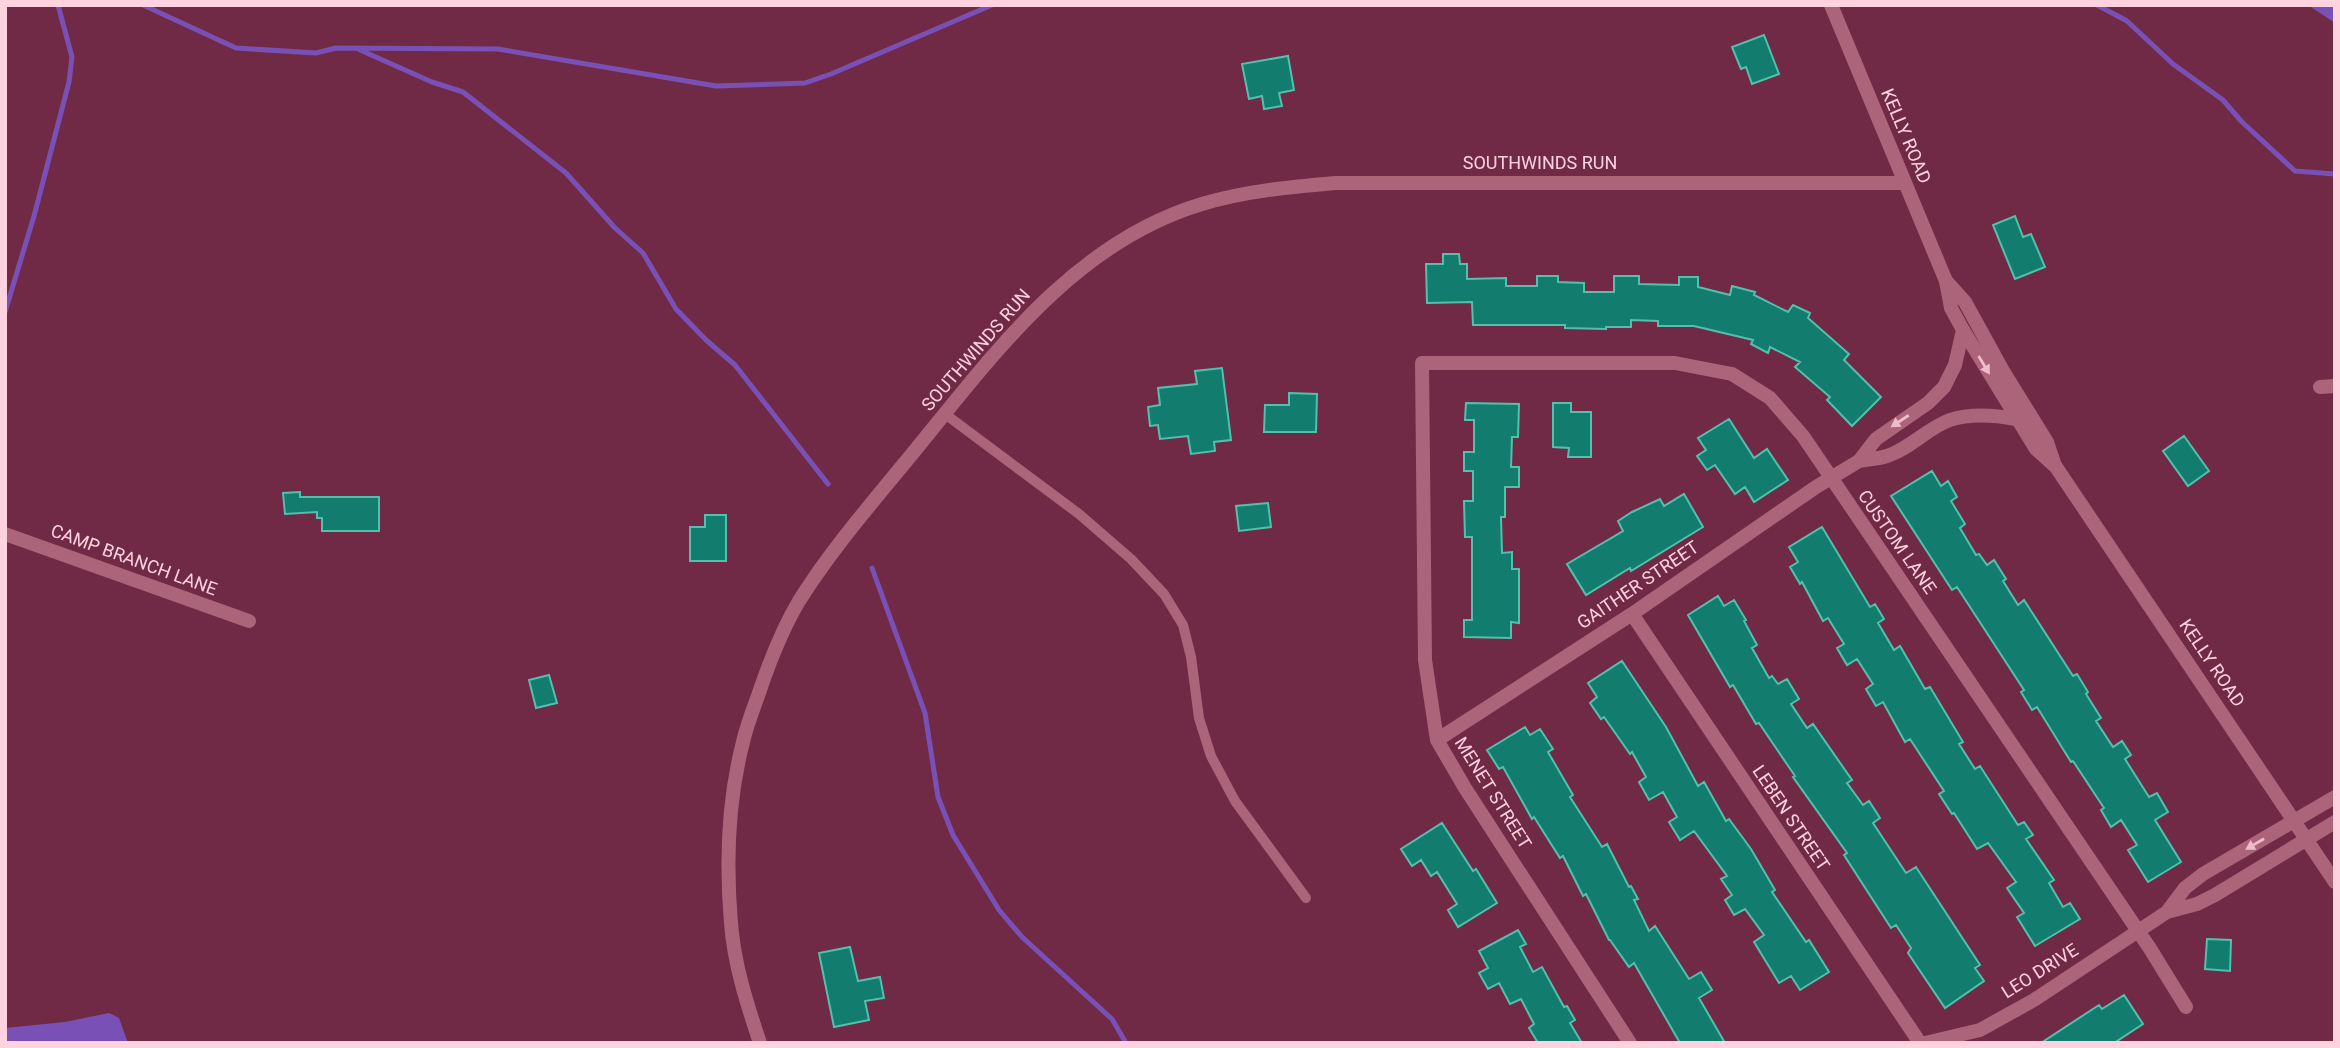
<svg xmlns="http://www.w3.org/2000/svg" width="2340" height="1048" font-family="Roboto,sans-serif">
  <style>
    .water { fill: #7951b6 }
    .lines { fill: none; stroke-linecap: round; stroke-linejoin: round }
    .stream { stroke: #7951b6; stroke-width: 5 }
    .building { fill: #127d6e; stroke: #53c0ac; stroke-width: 2 }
    .service { stroke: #ac647b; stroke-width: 10 }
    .minor { stroke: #ac647b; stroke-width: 14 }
    .tertiary { stroke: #ac647b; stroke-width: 14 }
    .oneway { fill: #eebccb }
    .labels { text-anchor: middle; stroke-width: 5; stroke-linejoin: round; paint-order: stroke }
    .street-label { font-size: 18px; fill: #ffd2df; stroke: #712a45 }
  </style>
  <rect width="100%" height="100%" fill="#712a45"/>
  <!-- water -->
  <path class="water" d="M2308,5H2335V23Z
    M109,1013L119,1018L128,1043H5V1028L65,1022Z"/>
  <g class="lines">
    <!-- stream -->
    <path class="stream" d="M143,5L236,48L316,53L336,48L498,49L716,86L805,83L831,74L992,5
      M2097,5L2127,21L2173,64L2223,100L2241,121L2295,171L2335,174
      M360,50L432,82L463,92L566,173L615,228L643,253L676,309L706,340L735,365L828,484
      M5,312L34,216L69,82L72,57L58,5
      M872,568L925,713L938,797L953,835L999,910L1022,937L1112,1019L1126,1043"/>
  </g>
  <!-- building -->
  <path class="building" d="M1764,35L1779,74L1752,84L1746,67L1741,69L1732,47Z
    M1288,56L1294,90L1279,93L1282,106L1264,109L1262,96L1249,99L1242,64Z
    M2015,216L2023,237L2031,234L2045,267L2015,279L1993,225Z
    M1443,254H1459L1460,264H1467V279L1506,278V286H1537V276H1558V282L1584,283V292H1614V276H1639V284L1679,285V277H1698V287L1730,295L1732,286L1755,292L1754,295L1788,312L1793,305L1810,313L1808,318L1849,354L1844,360L1881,397L1852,426L1827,400L1830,397L1795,367L1800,362L1770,347L1768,353L1751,344L1753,340L1694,326H1658V321L1631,320V327H1606V329L1565,328V325H1473L1472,302L1427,303L1426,264H1443Z
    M1222,368L1231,440L1214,442L1215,451L1191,454L1188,436L1160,439L1158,425L1150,426L1148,407L1160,405L1158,388L1197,384L1195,371Z
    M1289,393L1317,394L1316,432H1264L1265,405H1289Z
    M1466,403L1519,404L1518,437H1512L1511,467H1519V487H1505V517H1501L1502,553L1512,552V569H1519V623L1511,622V638L1464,637V620H1472V537H1465L1464,501H1473V471H1464V452H1474V420H1465Z
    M1553,403H1571V412H1591V457H1568L1569,448L1553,447Z
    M1729,419L1754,458L1767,449L1788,480L1754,502L1745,487L1735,494L1715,465L1707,470L1697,456L1706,450L1698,438Z
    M2184,436L2209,471L2188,486L2163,451Z
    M1932,471L1941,486L1948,481L1957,497L1951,501L1965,524L1960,528L1976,555L1979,554L1987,565L1994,560L2006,579L2003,581L2018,605L2024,600L2073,676L2077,674L2088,692L2086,694L2101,718L2096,721L2113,747L2122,741L2131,755L2125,759L2149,797L2157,793L2168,812L2155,820L2181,862L2148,882L2128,850L2137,845L2121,820L2111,827L2101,810L2104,808L2073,761L2071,762L2037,707L2032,710L2021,692L2024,690L1957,587L1952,590L1891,496Z
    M300,492V497H379V531H322V518H317V512L285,514L283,493Z
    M1684,494L1703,527L1631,571L1630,568L1586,595L1567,564L1623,531L1618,521L1632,512L1660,499L1664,506Z
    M1268,503L1271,527L1239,531L1236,506Z
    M705,515H726V561H690V527H705Z
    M1822,527L1870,607L1875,604L1884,619L1878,623L1894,650L1900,646L1925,689L1930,687L1963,742L1959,744L1975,769L1980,766L2018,825L2024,822L2033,835L2026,839L2054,880L2049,883L2063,907L2070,903L2080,919L2035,946L2017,917L2024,913L2007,888L2016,882L1988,843L1977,849L1954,813L1952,814L1939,794L1944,791L1910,739L1905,742L1883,702L1876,706L1866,689L1873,684L1857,659L1847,665L1837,648L1844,644L1828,618L1823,621L1802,582L1800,584L1790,567L1798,562L1789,547Z
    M1718,596L1724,606L1734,600L1746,620L1744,621L1757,645L1752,648L1769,678L1772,676L1778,684L1787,679L1799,699L1791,704L1807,728L1813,724L1852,780L1847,783L1863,805L1869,801L1880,818L1873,823L1906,873L1916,867L1980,965L1975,968L1984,981L1945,1008L1908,953L1911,948L1896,925L1891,928L1844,855L1847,853L1793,777L1795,776L1759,723L1756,724L1733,685L1730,687L1688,615Z
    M1622,661L1666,727L1698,786L1704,782L1726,821L1729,819L1751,849L1775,890L1772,892L1806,942L1809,940L1829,972L1800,990L1791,976L1779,983L1754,942L1764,935L1745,909L1734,915L1725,900L1732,895L1721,879L1727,876L1694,831L1680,840L1669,822L1677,817L1663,792L1649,800L1639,782L1646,777L1632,752L1630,754L1604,717L1601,719L1590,703L1597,697L1588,683Z
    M549,675L557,703L536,708L529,680Z
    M1525,727L1530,735L1540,729L1553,749L1548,752L1573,795L1570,797L1602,847L1607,844L1629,887L1631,886L1638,899L1634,900L1649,931L1655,926L1689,979L1701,972L1712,990L1699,998L1725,1043H1680L1634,963L1629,967L1610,940H1609L1586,894L1583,896L1563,856L1560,858L1534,817L1532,819L1503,767L1499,769L1487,750Z
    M1442,823L1473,871L1476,869L1497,903L1458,927L1448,910L1457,904L1437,872L1431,876L1421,860L1412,866L1401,849Z
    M1518,930L1526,944L1520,947L1533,972L1542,967L1564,1007L1567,1006L1575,1020L1570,1023L1582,1043H1538L1529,1028L1534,1024L1521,999L1510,1004L1499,983L1488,989L1479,973L1488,968L1479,951Z
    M2207,939L2231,940L2230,971L2205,969Z
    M850,947L858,981L880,977L884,998L865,1001L869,1020L834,1027L819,953Z
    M2124,995L2143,1024L2114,1043H2041L2099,1005L2102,1009Z"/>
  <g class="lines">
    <!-- service -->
    <path class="service" d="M945,414L1079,514L1131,559L1164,594L1183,625L1191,657L1199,718L1211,756L1235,801L1306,898"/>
    <!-- minor -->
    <path class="minor" d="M2320,387L2335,386
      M1859,461C1868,459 1878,459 1887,456C1910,449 1927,428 1950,420C1971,413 1994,415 2016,419
      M5,534L249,621
      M1632,614L1920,1043
      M1437,740L1632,614L1816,487L1859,461L1876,439L1928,403L1944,387L1955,365L1963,330
      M2167,912L2185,888L2203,874L2335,797
      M760,1043C747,1004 734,964 731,923C726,865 728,800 743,742C747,724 755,705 761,687C771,658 783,628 799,601C834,545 879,495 921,443C999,347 1078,241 1202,204C1245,191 1290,187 1335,183H1904
      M1630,1043L1465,788L1437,740L1425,660L1422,363H1675L1732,374L1770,398L1803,436L2149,947L2186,1007
      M1925,1043L1980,1030L2034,1000L2167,912L2197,904L2215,895L2335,822"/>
    <!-- tertiary -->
    <path class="tertiary" d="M1831,5L1946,281L1951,308L1963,330L2036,449L2056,467L2335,882
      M1947,282L1965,302L2003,371L2047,442L2055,466"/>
  </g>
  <!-- one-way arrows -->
  <defs><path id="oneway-solid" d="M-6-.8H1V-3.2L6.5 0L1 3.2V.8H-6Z" transform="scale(1.75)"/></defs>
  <g class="oneway">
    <use href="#oneway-solid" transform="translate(1984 365) rotate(59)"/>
    <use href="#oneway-solid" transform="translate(1900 421) rotate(147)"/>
    <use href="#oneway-solid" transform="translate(2255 844) rotate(150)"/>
  </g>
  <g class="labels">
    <!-- street labels -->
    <g class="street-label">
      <text transform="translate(1906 136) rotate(67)" y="6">KELLY ROAD</text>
      <text x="1540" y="169">SOUTHWINDS RUN</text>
      <text transform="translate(976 350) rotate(-49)" y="6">SOUTHWINDS RUN</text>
      <text transform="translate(1897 542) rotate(55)" y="6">CUSTOM LANE</text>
      <text transform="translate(134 560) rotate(20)" y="6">CAMP BRANCH LANE</text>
      <text transform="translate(1638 585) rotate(-34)" y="6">GAITHER STREET</text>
      <text transform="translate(2212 663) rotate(56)" y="6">KELLY ROAD</text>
      <text transform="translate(1493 793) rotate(58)" y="6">MENET STREET</text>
      <text transform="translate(1791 818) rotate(56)" y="6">LEBEN STREET</text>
      <text transform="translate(2040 971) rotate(-32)" y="6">LEO DRIVE</text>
    </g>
  </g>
  <!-- border -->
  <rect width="2340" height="1048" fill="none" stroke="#ffd2df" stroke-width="14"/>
</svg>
